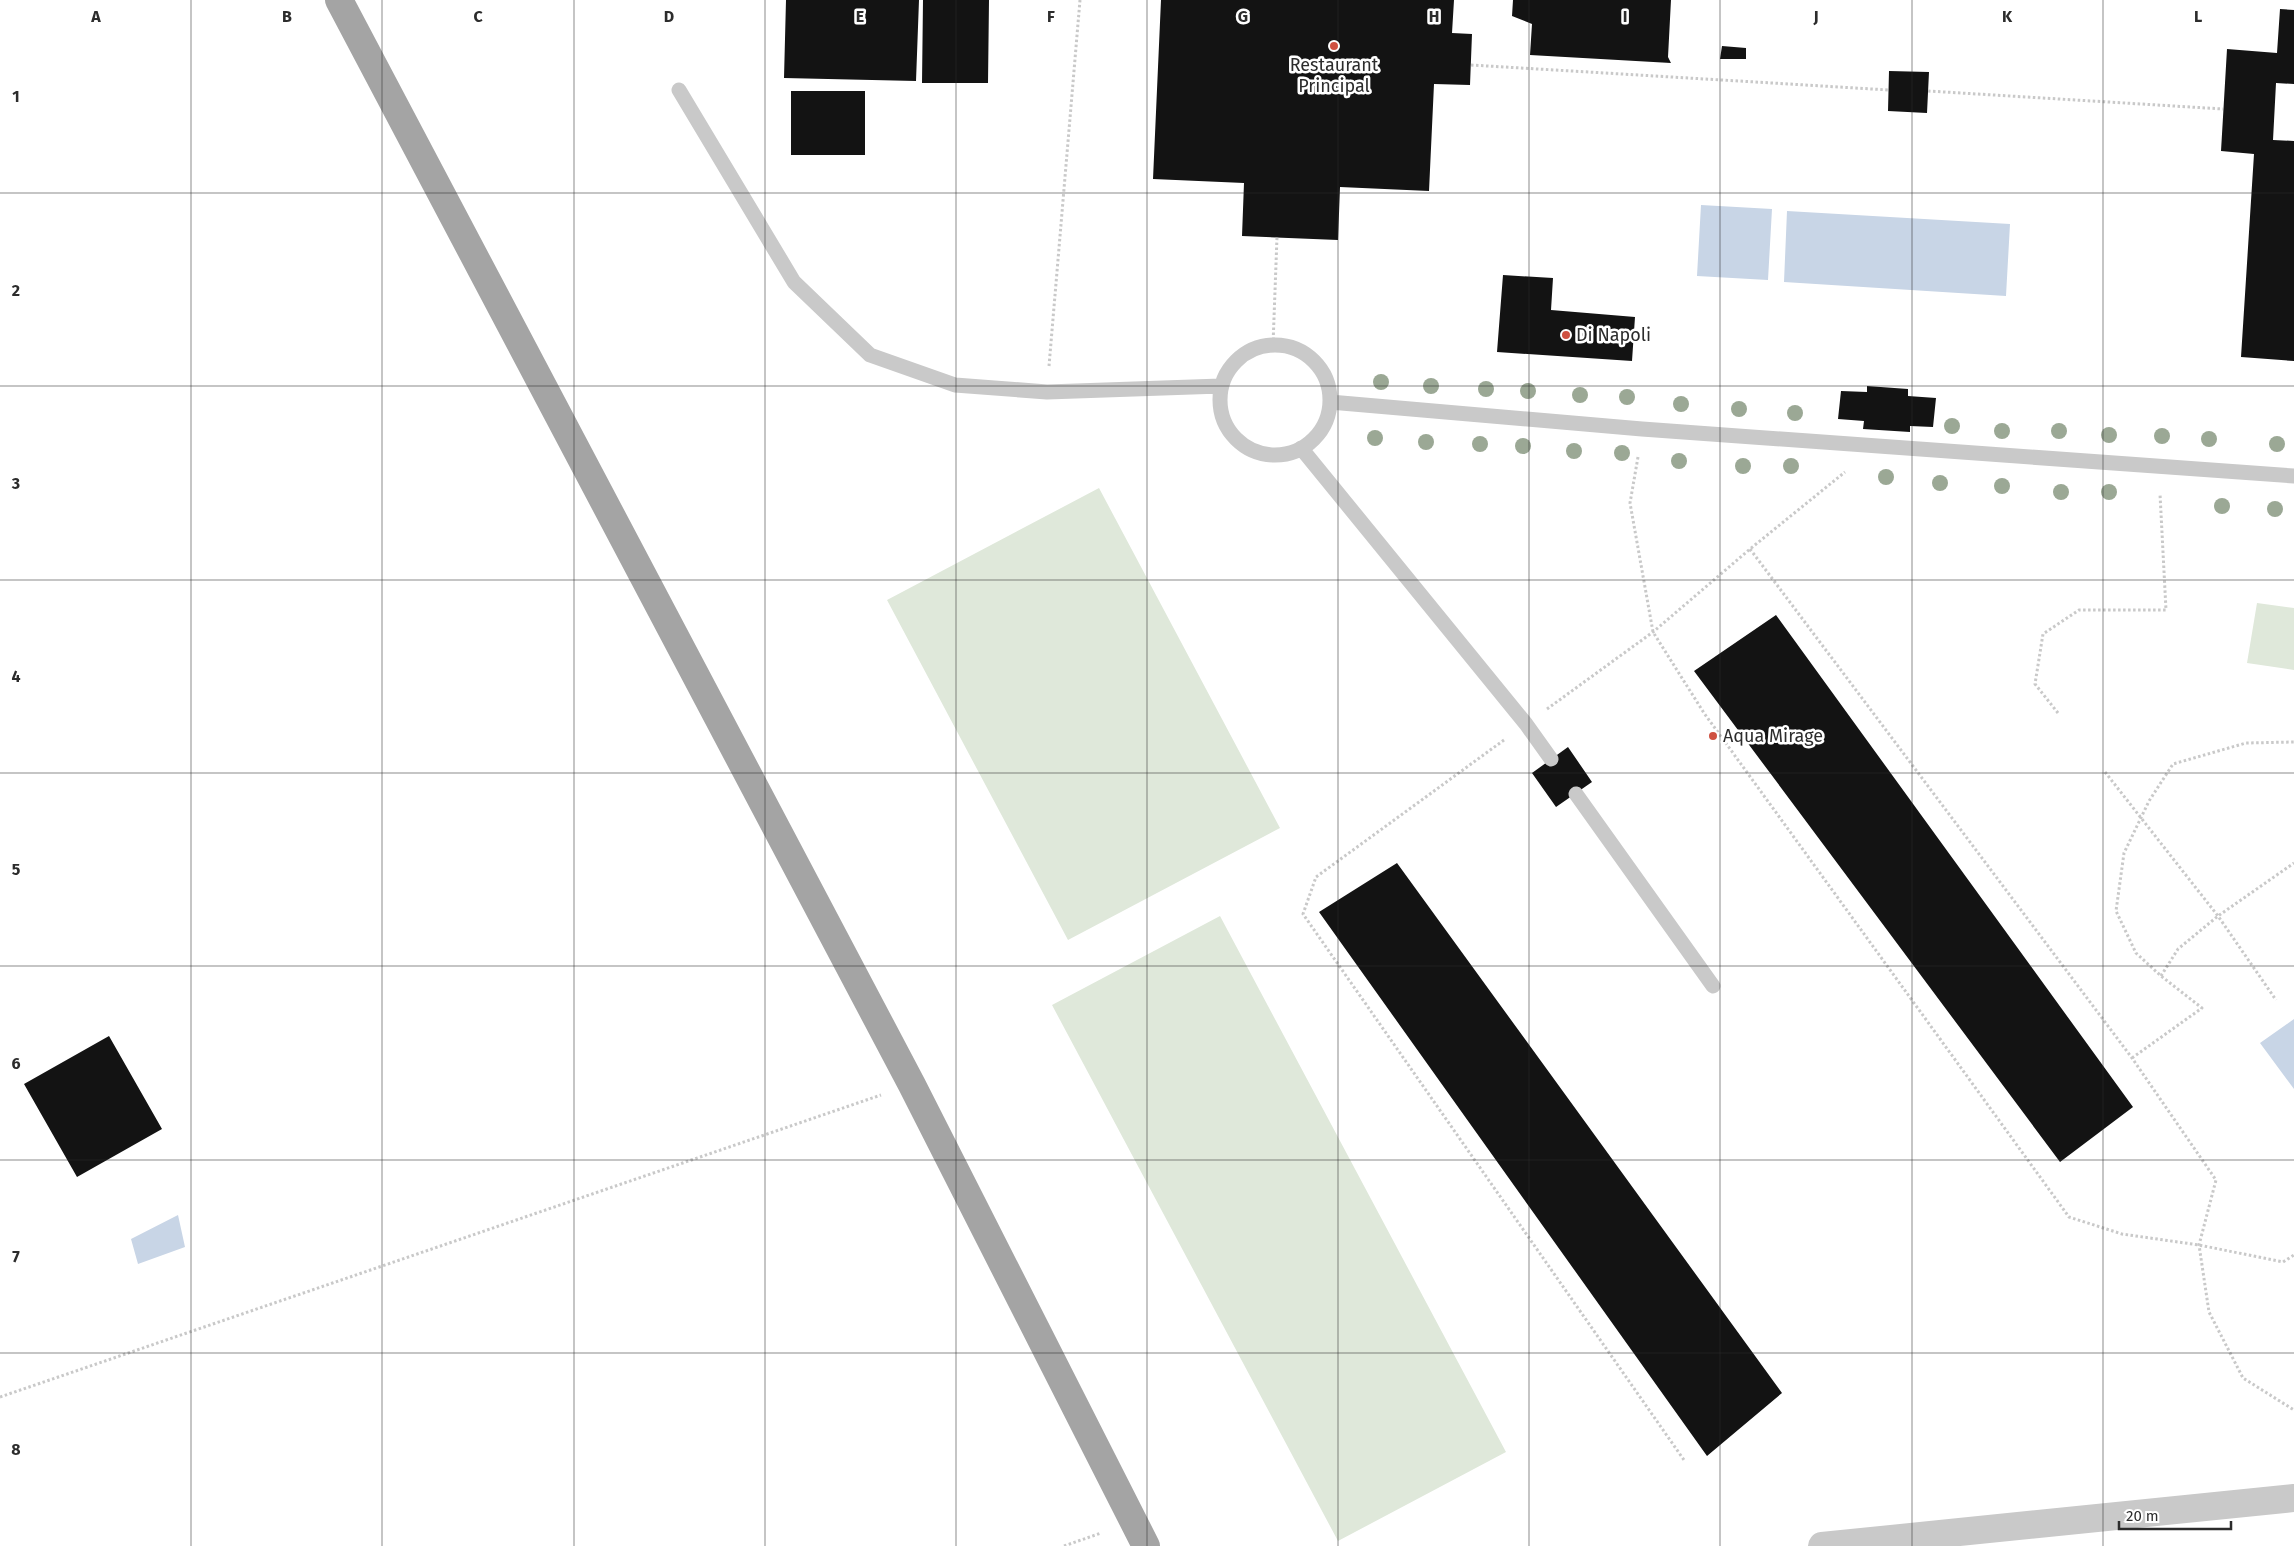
<svg xmlns="http://www.w3.org/2000/svg" width="2294" height="1546" font-family="'Fira Sans',sans-serif">
  <style>
    .green { fill: #dfe8da }
    .water { fill: #c8d5e6 }
    .building { fill: #131313 }
    .lines { fill: none; stroke-linecap: round; stroke-linejoin: round }
    .path { stroke: #c9c9c9; stroke-width: 3; stroke-dasharray: 2.5 2.5; stroke-linecap: butt }
    .lane { stroke: #c9c9c9; stroke-width: 15 }
    .street { stroke: #c9c9c9; stroke-width: 28 }
    .primary { stroke: #a4a4a4; stroke-width: 28 }
    .tree { fill: #9ba895 }
    .grid { fill: none; stroke: #2c2c2c; stroke-width: 1; stroke-opacity: 0.55 }
    .poi-dot { fill: #cf5141; stroke: #fff; stroke-width: 2 }
    .labels { text-anchor: middle; stroke-width: 5; stroke-linejoin: round; paint-order: stroke }
    .poi-label { font-size: 18px; fill: #2c2c2c; stroke: #fff; text-anchor: start }
    .grid-label { font-size: 16px; text-anchor: middle; font-weight: bold; fill: #2c2c2c; stroke: #fff; stroke-width: 5; stroke-linejoin: round; paint-order: stroke }
  </style>
  <rect width="100%" height="100%" fill="#fff"/>
  <!-- green -->
  <path class="green" d="M1099,488L1280,828L1068,940L887,600Z
    M2257,603L2294,608V670L2247,663Z
    M1220,916L1506,1452L1338,1541L1052,1005Z"/>
  <!-- water -->
  <path class="water" d="M1701,205L1772,209L1768,280L1697,276Z
    M1787,211L2010,224L2006,296L1784,282Z
    M2294,1019V1089L2260,1043Z
    M178,1215L185,1247L138,1264L131,1239Z"/>
  <!-- building -->
  <path class="building" d="M786,0H919L916,81L784,78Z
    M923,0H989L988,83H922Z
    M1161,0H1454L1452,33L1472,34L1470,85L1434,84L1429,191L1340,187L1338,240L1242,236L1244,183L1153,179Z
    M1513,0H1671L1668,57L1671,63L1530,55L1532,24L1512,16Z
    M2280,9L2294,10V84L2276,83L2273,140L2294,141V361L2241,357L2254,154L2221,151L2227,49L2277,53Z
    M1722,46L1746,48V59H1720Z
    M1889,71L1929,72L1927,113L1888,111Z
    M791,91H865V155H791Z
    M1503,275L1553,278L1551,310L1635,317L1632,361L1497,352Z
    M1867,386L1908,389V396L1936,398L1933,427L1910,426V432L1863,429L1864,421L1838,419L1841,391L1867,392Z
    M1776,615L2133,1107L2060,1162L1694,671Z
    M1568,747L1592,782L1556,807L1532,773Z
    M1397,863L1782,1393L1707,1456L1319,912Z
    M109,1036L162,1129L77,1177L24,1084Z"/>
  <g class="lines">
    <!-- path -->
    <path class="path" d="M1471,65L1889,90
      M1928,91L2223,109
      M1273,345L1277,237
      M1049,366L1080,0
      M1638,457L1630,503L1653,632L1704,713L2069,1217L2122,1234L2199,1245L2283,1262L2294,1255
      M1750,549L2132,1058L2216,1180L2199,1245L2209,1312L2243,1378L2294,1410
      M1547,709L1653,632L1750,549L1845,472
      M2058,713L2035,684L2043,634L2079,610H2166L2160,494
      M1504,740L1316,877L1303,914L1684,1460
      M2105,772L2218,916L2276,1000
      M2161,976L2178,949L2218,916L2294,863
      M2132,1058L2202,1008L2161,976L2136,953L2116,911L2124,853L2149,801L2173,764L2246,743L2294,742
      M0,1397L881,1095
      M1064,1546L1101,1533"/>
    <!-- lane -->
    <path class="lane" d="M679,90L794,282L870,355L955,385L1047,392L1221,386
      M1220 400a55 55 0 1 1 110 0a55 55 0 1 1-110 0Z
      M1330,402L1642,429L2294,476
      M1301,448L1526,724L1551,759
      M1576,794L1713,986"/>
    <!-- street -->
    <path class="street" d="M1822,1546L2294,1498"/>
    <!-- primary -->
    <path class="primary" d="M339,0L912,1085L1146,1546"/>
  </g>
  <!-- trees -->
  <g class="tree">
    <circle cx="1381" cy="382" r="8"/>
    <circle cx="1431" cy="386" r="8"/>
    <circle cx="1486" cy="389" r="8"/>
    <circle cx="1528" cy="391" r="8"/>
    <circle cx="1580" cy="395" r="8"/>
    <circle cx="1627" cy="397" r="8"/>
    <circle cx="1681" cy="404" r="8"/>
    <circle cx="1739" cy="409" r="8"/>
    <circle cx="1795" cy="413" r="8"/>
    <circle cx="1952" cy="426" r="8"/>
    <circle cx="2002" cy="431" r="8"/>
    <circle cx="2059" cy="431" r="8"/>
    <circle cx="2109" cy="435" r="8"/>
    <circle cx="2162" cy="436" r="8"/>
    <circle cx="1375" cy="438" r="8"/>
    <circle cx="2209" cy="439" r="8"/>
    <circle cx="1426" cy="442" r="8"/>
    <circle cx="1480" cy="444" r="8"/>
    <circle cx="2277" cy="444" r="8"/>
    <circle cx="1523" cy="446" r="8"/>
    <circle cx="1574" cy="451" r="8"/>
    <circle cx="1622" cy="453" r="8"/>
    <circle cx="1679" cy="461" r="8"/>
    <circle cx="1743" cy="466" r="8"/>
    <circle cx="1791" cy="466" r="8"/>
    <circle cx="1886" cy="477" r="8"/>
    <circle cx="1940" cy="483" r="8"/>
    <circle cx="2002" cy="486" r="8"/>
    <circle cx="2061" cy="492" r="8"/>
    <circle cx="2109" cy="492" r="8"/>
    <circle cx="2222" cy="506" r="8"/>
    <circle cx="2275" cy="509" r="8"/>
  </g>
  <!-- grid -->
  <path class="grid" d="M191,0V1546M382,0V1546M574,0V1546M765,0V1546M956,0V1546M1147,0V1546M1338,0V1546M1529,0V1546M1720,0V1546M1912,0V1546M2103,0V1546M0,193H2294M0,386H2294M0,580H2294M0,773H2294M0,966H2294M0,1160H2294M0,1353H2294"/>
  <!-- markers -->
  <g class="poi-dot">
    <circle cx="1334" cy="46" r="5"/>
    <circle cx="1566" cy="335" r="5"/>
    <circle cx="1713" cy="736" r="5"/>
  </g>
  <g class="labels">
    <!-- poi labels -->
    <g class="poi-label">
      <text x="1334" y="71" text-anchor="middle">Restaurant<tspan x="1334" dy="21">Principal</tspan></text>
      <text x="1576" y="341">Di Napoli</text>
      <text x="1723" y="742">Aqua Mirage</text>
    </g>
  </g>
  <g class="grid-label">
    <text x="96" y="22">A</text>
    <text x="287" y="22">B</text>
    <text x="478" y="22">C</text>
    <text x="669" y="22">D</text>
    <text x="860" y="22">E</text>
    <text x="1051" y="22">F</text>
    <text x="1243" y="22">G</text>
    <text x="1434" y="22">H</text>
    <text x="1625" y="22">I</text>
    <text x="1816" y="22">J</text>
    <text x="2007" y="22">K</text>
    <text x="2198" y="22">L</text>
    <text x="16" y="102">1</text>
    <text x="16" y="296">2</text>
    <text x="16" y="489">3</text>
    <text x="16" y="682">4</text>
    <text x="16" y="875">5</text>
    <text x="16" y="1069">6</text>
    <text x="16" y="1262">7</text>
    <text x="16" y="1455">8</text>
  </g>
  <!-- scale -->
  <path d="M2119 1521v8h112v-8" fill="none" stroke="#2c2c2c" stroke-width="2.5"/>
  <text x="2126" y="1521" font-size="15" fill="#2c2c2c" stroke="#ffffff" stroke-width="4" paint-order="stroke">20 m</text>
</svg>
